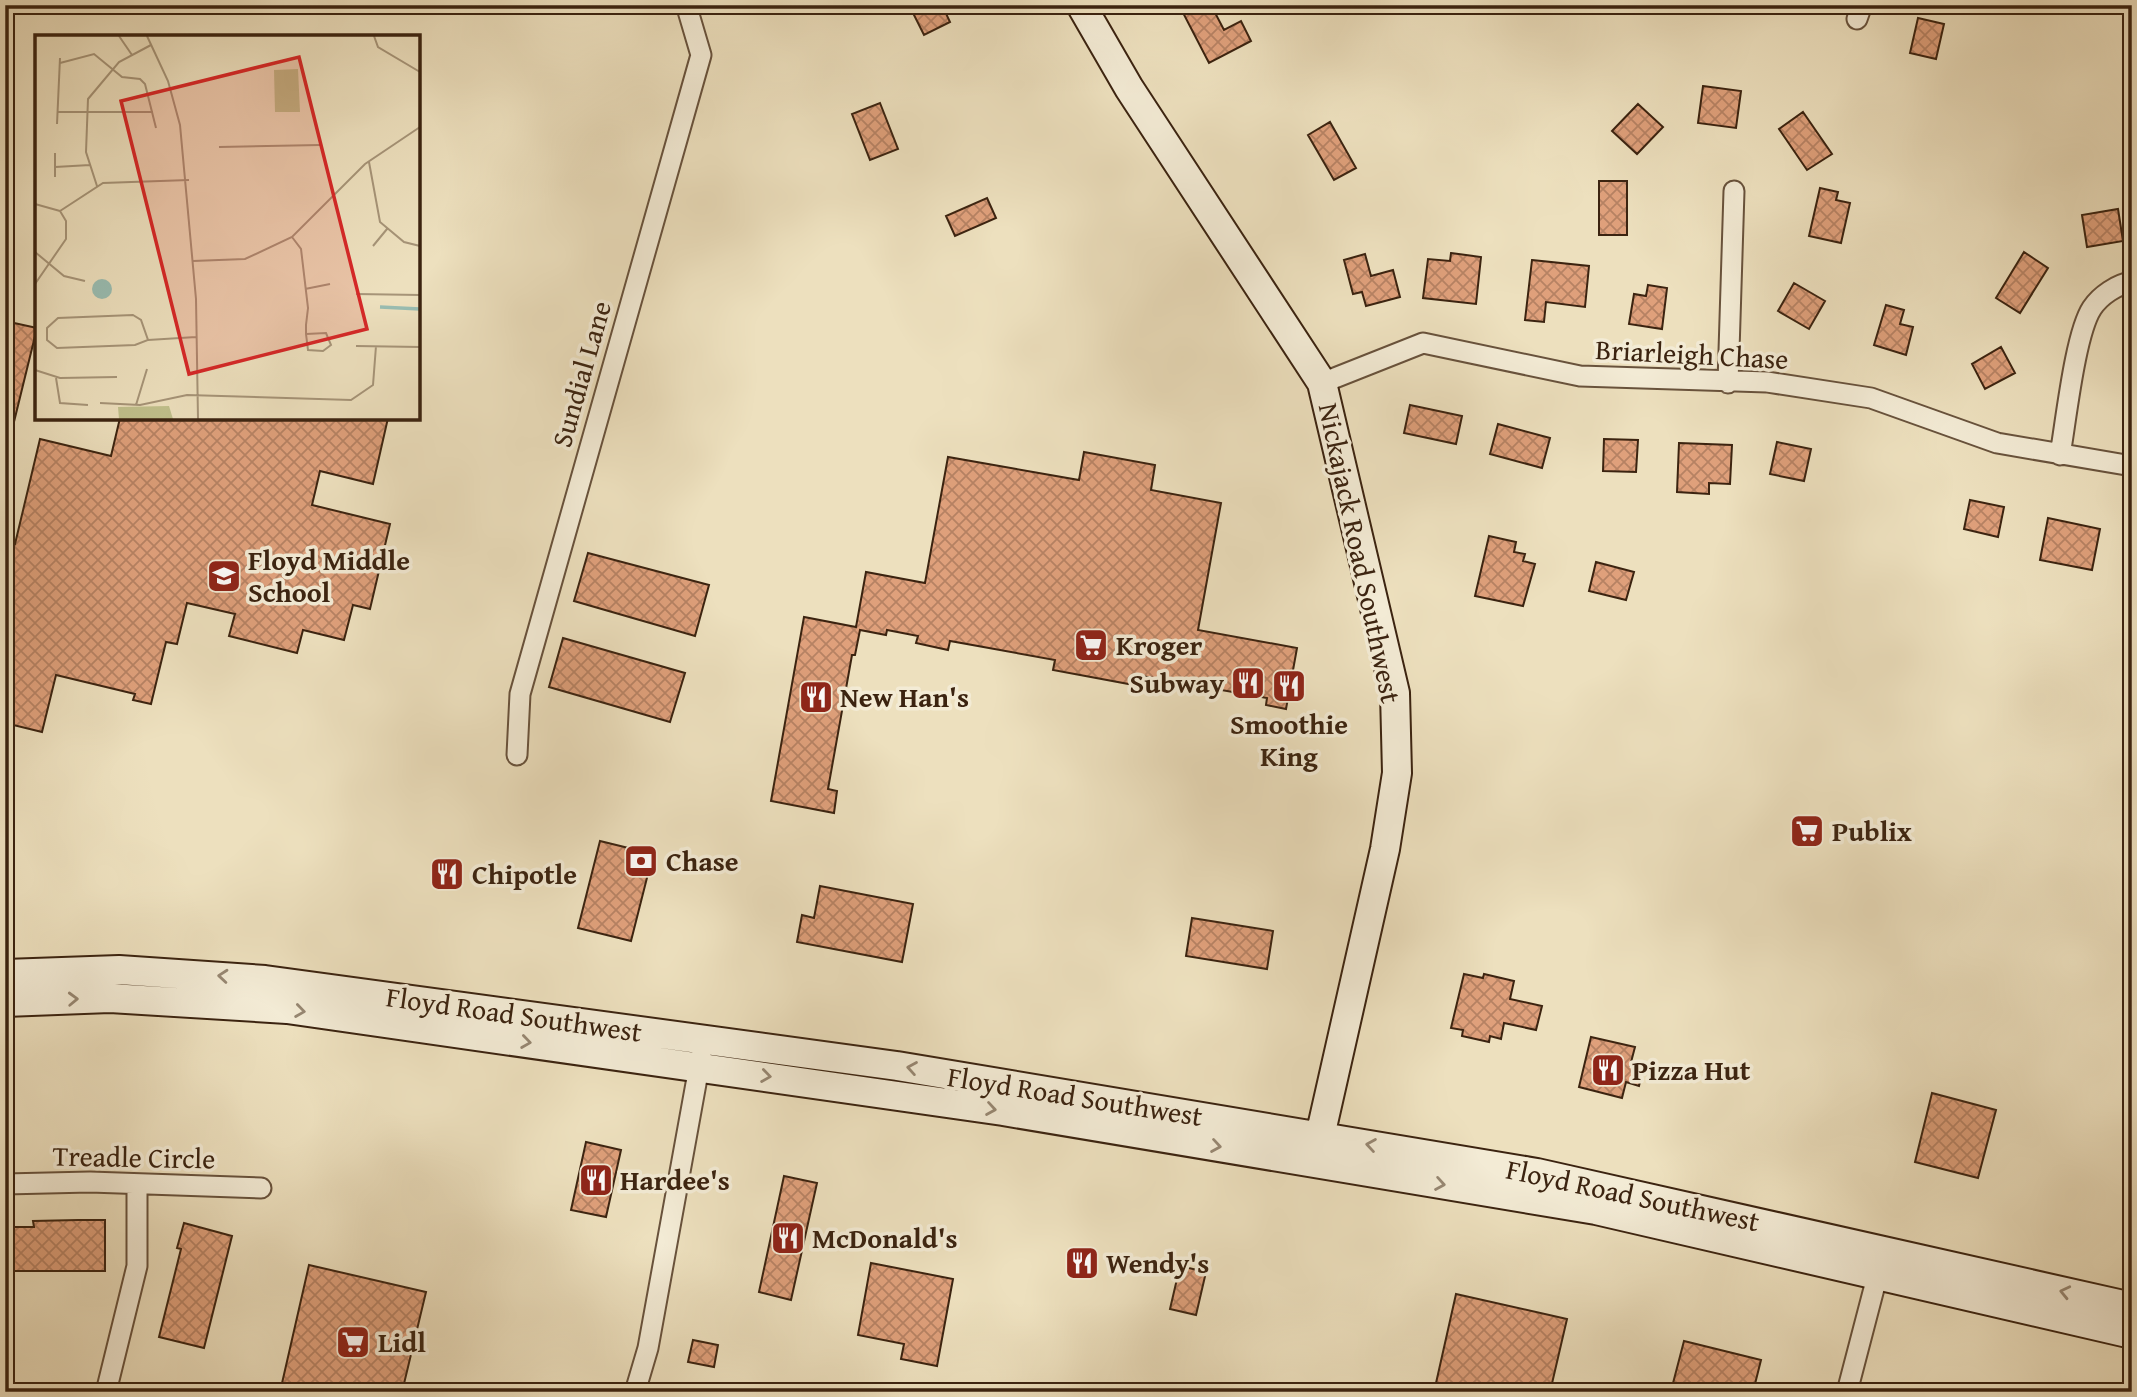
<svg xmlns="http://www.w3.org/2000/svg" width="2137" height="1397" font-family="'Gentium Book Plus',serif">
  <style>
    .building { fill: url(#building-cross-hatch); stroke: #3b2310; stroke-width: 2 }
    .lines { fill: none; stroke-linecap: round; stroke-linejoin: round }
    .street-casing { stroke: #68523c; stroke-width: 23 }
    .secondary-casing { stroke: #3b2310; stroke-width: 32 }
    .street { stroke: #f3ebd5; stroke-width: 19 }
    .secondary { stroke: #f3ebd5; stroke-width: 28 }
    .oneway { stroke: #978772 }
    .labels { text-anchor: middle; stroke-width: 7; stroke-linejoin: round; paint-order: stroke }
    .street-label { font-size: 28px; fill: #3b2310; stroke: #f3ebd5 }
    .poi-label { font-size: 28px; font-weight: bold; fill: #3b2310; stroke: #f3ebd5; text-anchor: start }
    .inset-river { fill: none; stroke: #99bdb2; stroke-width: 3.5 }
    .inset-road { fill: none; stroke: #a69478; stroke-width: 2 }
    .view { fill: #d62828; fill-opacity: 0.15; stroke: #d62828; stroke-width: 3.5 }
    .inset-edge { fill: none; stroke: #3b2310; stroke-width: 3.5 }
  </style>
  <defs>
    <pattern id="building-cross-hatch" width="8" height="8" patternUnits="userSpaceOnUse" patternTransform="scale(1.75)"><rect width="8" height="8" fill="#dfa07b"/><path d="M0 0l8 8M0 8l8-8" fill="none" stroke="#b68263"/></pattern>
  </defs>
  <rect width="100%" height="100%" fill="#ede0be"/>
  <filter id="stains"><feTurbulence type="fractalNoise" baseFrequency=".00286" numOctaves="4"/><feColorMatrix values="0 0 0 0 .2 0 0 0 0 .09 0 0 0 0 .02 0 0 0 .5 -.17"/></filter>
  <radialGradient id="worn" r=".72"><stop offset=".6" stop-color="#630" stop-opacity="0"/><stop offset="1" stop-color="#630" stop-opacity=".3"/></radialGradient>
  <!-- building -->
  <path class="building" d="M909,5H942L950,22L924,35Z
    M1179,5H1211L1224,30L1241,21L1251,41L1209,63Z
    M1918,18L1944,24L1936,59L1910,53Z
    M1703,86L1741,91L1736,128L1698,123Z
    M880,103L898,149L870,160L852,114Z
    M1638,104L1663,127L1637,154L1612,131Z
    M1803,112L1832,154L1807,170L1779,129Z
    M1330,122L1356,168L1334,180L1308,135Z
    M1599,181H1627V235H1599Z
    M1820,188L1838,192L1836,200L1850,203L1841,243L1809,236Z
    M987,198L996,218L955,236L946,216Z
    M2118,209L2123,241L2087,247L2082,215Z
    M2024,252L2048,268L2020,313L1996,298Z
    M1451,253L1481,257L1476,304L1423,298L1428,259L1450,261Z
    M1365,254L1371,276L1393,270L1400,297L1366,306L1362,292L1353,294L1344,260Z
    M1532,260L1589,266L1585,307L1546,302L1544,322L1525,320Z
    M1794,283L1825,301L1809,329L1778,311Z
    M1648,285L1667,288L1662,329L1629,324L1634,294L1646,296Z
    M1886,305L1904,310L1900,324L1913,327L1906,355L1874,345Z
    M5,321L37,328L11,434L5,433Z
    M2001,347L2015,373L1985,389L1972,364Z
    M1410,405L1462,416L1456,444L1404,433Z
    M120,418H388L373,484L320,471L312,505L390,524L370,609L353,605L344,640L303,630L297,653L229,636L235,614L187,603L177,644L166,642L151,704L133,700L135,694L56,675L42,732L5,723V542L15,544L40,439L111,456Z
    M1498,424L1550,438L1542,468L1490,454Z
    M1604,439L1638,440L1636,472L1603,471Z
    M1777,442L1811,449L1804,481L1770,474Z
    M1679,443L1732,445L1730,484L1709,483V494L1677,492Z
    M1084,452L1155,465L1151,490L1221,503L1198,630L1297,648L1286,709L1266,705L1267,698L1136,675L1134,685L1053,670L1055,660L950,641L948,650L916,643L918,636L887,630L886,635L860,630L855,655H852L828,789L837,791L834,813L771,801L804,617L856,627L866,572L925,583L948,457L1079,480Z
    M1970,500L2004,507L1998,537L1964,529Z
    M2048,518L2100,529L2092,570L2040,560Z
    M1489,536L1516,542L1514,552L1525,554L1523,561L1535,564L1523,606L1475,596Z
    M588,553L709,585L695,636L574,601Z
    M1596,562L1634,572L1626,600L1589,591Z
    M563,638L685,673L670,722L549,687Z
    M600,841L653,854L631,941L578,928Z
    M820,886L913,904L902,962L797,942L802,915L814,918Z
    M1192,918L1273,931L1267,969L1186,956Z
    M1464,974L1483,978L1484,974L1514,981L1510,999L1542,1006L1536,1030L1504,1023L1501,1039L1490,1036L1489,1042L1462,1036L1463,1030L1451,1028Z
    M1591,1037L1635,1047L1630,1066L1643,1069L1639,1086L1626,1082L1622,1098L1579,1087Z
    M1932,1093L1996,1110L1978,1178L1915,1162Z
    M586,1142L621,1150L606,1217L571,1210Z
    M784,1176L817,1183L791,1300L759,1292Z
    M78,1220H105V1271H5V1227H34L33,1221Z
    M184,1223L232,1236L204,1348L159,1337L181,1249L177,1248Z
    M871,1263L953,1279L937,1366L901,1359L904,1344L858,1335Z
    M309,1265L426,1292L402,1392H280Z
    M1180,1266L1206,1272L1196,1315L1170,1309Z
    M1456,1294L1567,1319L1550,1392H1434Z
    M693,1340L718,1345L714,1367L688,1362Z
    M1684,1341L1761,1360L1753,1392H1690L1672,1387Z"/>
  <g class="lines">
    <!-- street casing -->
    <g class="street-casing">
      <path id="street" d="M1857,19L1862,5
        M1322,383L1423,343L1580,376L1767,382L1871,398L1997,443L2132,466
        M1728,383L1734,191
        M2060,455C2066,421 2075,334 2092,308C2100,296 2117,284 2132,282
        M517,755L520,694L701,55L688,11
        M5,1184L90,1182L261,1188
        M106,1392L137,1266V1184
        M635,1392L648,1348L701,1056
        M1847,1392L1877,1277"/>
    </g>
    <!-- secondary casing -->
    <g class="secondary-casing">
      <path id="secondary" d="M1081,5L1129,88L1322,383L1395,693L1397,773L1385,849L1316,1154
        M5,974L119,970L265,980L897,1066L1537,1173L2132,1307
        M5,1002L110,998L287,1009L1003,1111L1596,1210L2132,1334"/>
    </g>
    <!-- street -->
    <use href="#street" class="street"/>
    <!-- secondary -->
    <use href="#secondary" class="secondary"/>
  </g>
  <!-- one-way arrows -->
  <defs><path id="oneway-chevron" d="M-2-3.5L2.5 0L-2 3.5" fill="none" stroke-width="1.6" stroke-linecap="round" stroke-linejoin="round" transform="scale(1.75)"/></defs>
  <g class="oneway">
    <use href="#oneway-chevron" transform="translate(223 976) rotate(-175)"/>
    <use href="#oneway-chevron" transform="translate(73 999) rotate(-2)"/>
    <use href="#oneway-chevron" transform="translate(300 1011) rotate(8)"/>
    <use href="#oneway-chevron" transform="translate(526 1042) rotate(8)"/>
    <use href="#oneway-chevron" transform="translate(912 1068) rotate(-170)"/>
    <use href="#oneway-chevron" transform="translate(766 1076) rotate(8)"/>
    <use href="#oneway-chevron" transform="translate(991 1109) rotate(9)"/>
    <use href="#oneway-chevron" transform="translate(1371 1145) rotate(-171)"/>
    <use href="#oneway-chevron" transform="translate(1216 1146) rotate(9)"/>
    <use href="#oneway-chevron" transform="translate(1440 1184) rotate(10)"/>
    <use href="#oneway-chevron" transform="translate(2065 1292) rotate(-167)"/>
  </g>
  <!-- icons -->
  <defs>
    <g id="school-square" transform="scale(1.75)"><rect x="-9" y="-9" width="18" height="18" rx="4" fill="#8f2418" stroke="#f3ebd5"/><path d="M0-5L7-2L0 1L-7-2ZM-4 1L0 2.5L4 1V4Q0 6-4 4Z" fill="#fff"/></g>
    <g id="supermarket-square" transform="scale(1.75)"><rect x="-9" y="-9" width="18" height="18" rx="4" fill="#8f2418" stroke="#f3ebd5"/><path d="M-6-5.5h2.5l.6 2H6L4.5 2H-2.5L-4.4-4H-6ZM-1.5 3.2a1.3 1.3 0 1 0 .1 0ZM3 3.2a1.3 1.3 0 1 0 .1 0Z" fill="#fff"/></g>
    <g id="restaurant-square" transform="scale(1.75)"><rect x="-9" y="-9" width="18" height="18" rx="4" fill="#8f2418" stroke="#f3ebd5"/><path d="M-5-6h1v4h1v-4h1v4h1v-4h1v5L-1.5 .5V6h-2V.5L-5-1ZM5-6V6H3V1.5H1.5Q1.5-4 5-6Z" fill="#fff"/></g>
    <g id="bank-square" transform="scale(1.75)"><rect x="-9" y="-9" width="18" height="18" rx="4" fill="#8f2418" stroke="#f3ebd5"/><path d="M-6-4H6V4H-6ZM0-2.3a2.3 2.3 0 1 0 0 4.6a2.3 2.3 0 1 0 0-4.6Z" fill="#fff"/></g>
  </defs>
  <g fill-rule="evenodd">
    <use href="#school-square" x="224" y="576"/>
    <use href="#supermarket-square" x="1091" y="645"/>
    <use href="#restaurant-square" x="1248" y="683"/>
    <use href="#restaurant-square" x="1289" y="686"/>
    <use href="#restaurant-square" x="816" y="697"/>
    <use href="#supermarket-square" x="1807" y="831"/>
    <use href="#bank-square" x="641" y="861"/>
    <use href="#restaurant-square" x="447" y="874"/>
    <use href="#restaurant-square" x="1608" y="1070"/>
    <use href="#restaurant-square" x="596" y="1180"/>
    <use href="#restaurant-square" x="788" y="1238"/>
    <use href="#restaurant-square" x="1082" y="1263"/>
    <use href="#supermarket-square" x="353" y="1342"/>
  </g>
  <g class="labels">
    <!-- street labels -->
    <g class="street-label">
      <text transform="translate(1692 354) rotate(3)" y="10">Briarleigh Chase</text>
      <text transform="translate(581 374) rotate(-74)" y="10">Sundial Lane</text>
      <text transform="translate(1360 553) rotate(78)" y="10">Nickajack Road Southwest</text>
      <text transform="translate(514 1014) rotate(8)" y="10">Floyd Road Southwest</text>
      <text transform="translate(1075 1096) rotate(9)" y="10">Floyd Road Southwest</text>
      <text transform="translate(134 1157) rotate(1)" y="10">Treadle Circle</text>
      <text transform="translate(1633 1195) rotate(12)" y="10">Floyd Road Southwest</text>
    </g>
    <!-- poi labels -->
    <g class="poi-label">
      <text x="248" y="570">Floyd Middle<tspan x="248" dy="32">School</tspan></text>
      <text x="1116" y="655">Kroger</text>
      <text x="1224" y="693" text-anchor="end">Subway</text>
      <text x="840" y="707">New Han's</text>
      <text x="1289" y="734" text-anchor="middle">Smoothie<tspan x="1289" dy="32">King</tspan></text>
      <text x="1832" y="841">Publix</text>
      <text x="666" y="871">Chase</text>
      <text x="472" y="884">Chipotle</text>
      <text x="1632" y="1080">Pizza Hut</text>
      <text x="620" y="1190">Hardee's</text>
      <text x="812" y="1248">McDonald's</text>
      <text x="1106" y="1273">Wendy's</text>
      <text x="378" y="1352">Lidl</text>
    </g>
  </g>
  <!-- overview -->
  <g transform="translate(35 35)">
    <rect width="385" height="385" fill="#ede0be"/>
    <path d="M263,34L265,77H240L239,35Z" fill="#c0c08c"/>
    <path d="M134,371L138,384H84L83,372Z" fill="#c0c08c"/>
    <path d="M57 254a10 10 0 1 1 20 0a10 10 0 1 1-20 0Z" fill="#99bdb2"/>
    <path class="inset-river" d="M345,272L385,274"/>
    <path class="inset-road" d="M84,1L97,20M112,1L133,46L145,90L161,264L163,384M339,1L343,12L385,37M25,28L59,19L87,42L105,44L110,49L121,93M23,77H118M22,89L25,23M184,112L285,110M334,127L345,187L369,207L385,211M20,132L55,130M20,142V118M62,151L51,117L53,64L84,27L116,10M0,169L25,176M25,176L68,148L154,145M257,202L266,214L273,273L271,290V299L273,315L288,316L296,310L291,298L271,299M338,211L352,194M0,217L29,241L50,246M158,226L210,224L257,202L330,129L385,92M0,249L31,204V186L25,176M270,254L295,249M321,259L385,260M98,280L106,285L113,305L100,310L22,313L12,305V293L23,283ZM113,305L161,302M321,311L385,312M0,335L25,343L82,342M21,343L25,368L53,370M65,368L105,370L152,360L316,365L338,350L341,311M101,370L112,334"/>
    <path class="view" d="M264,22L332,294L154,339L86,66Z"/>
    <rect width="385" height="385" class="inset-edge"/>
  </g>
  <!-- margin -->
  <rect width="2137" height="1397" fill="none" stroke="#ede0be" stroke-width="28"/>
  <rect x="7" y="7" width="2123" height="1383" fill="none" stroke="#3b2310" stroke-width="3.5"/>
  <rect x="14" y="14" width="2109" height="1369" fill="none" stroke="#3b2310" stroke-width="2"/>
  <rect width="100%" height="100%" filter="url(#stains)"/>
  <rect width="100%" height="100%" fill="url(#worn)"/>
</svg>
